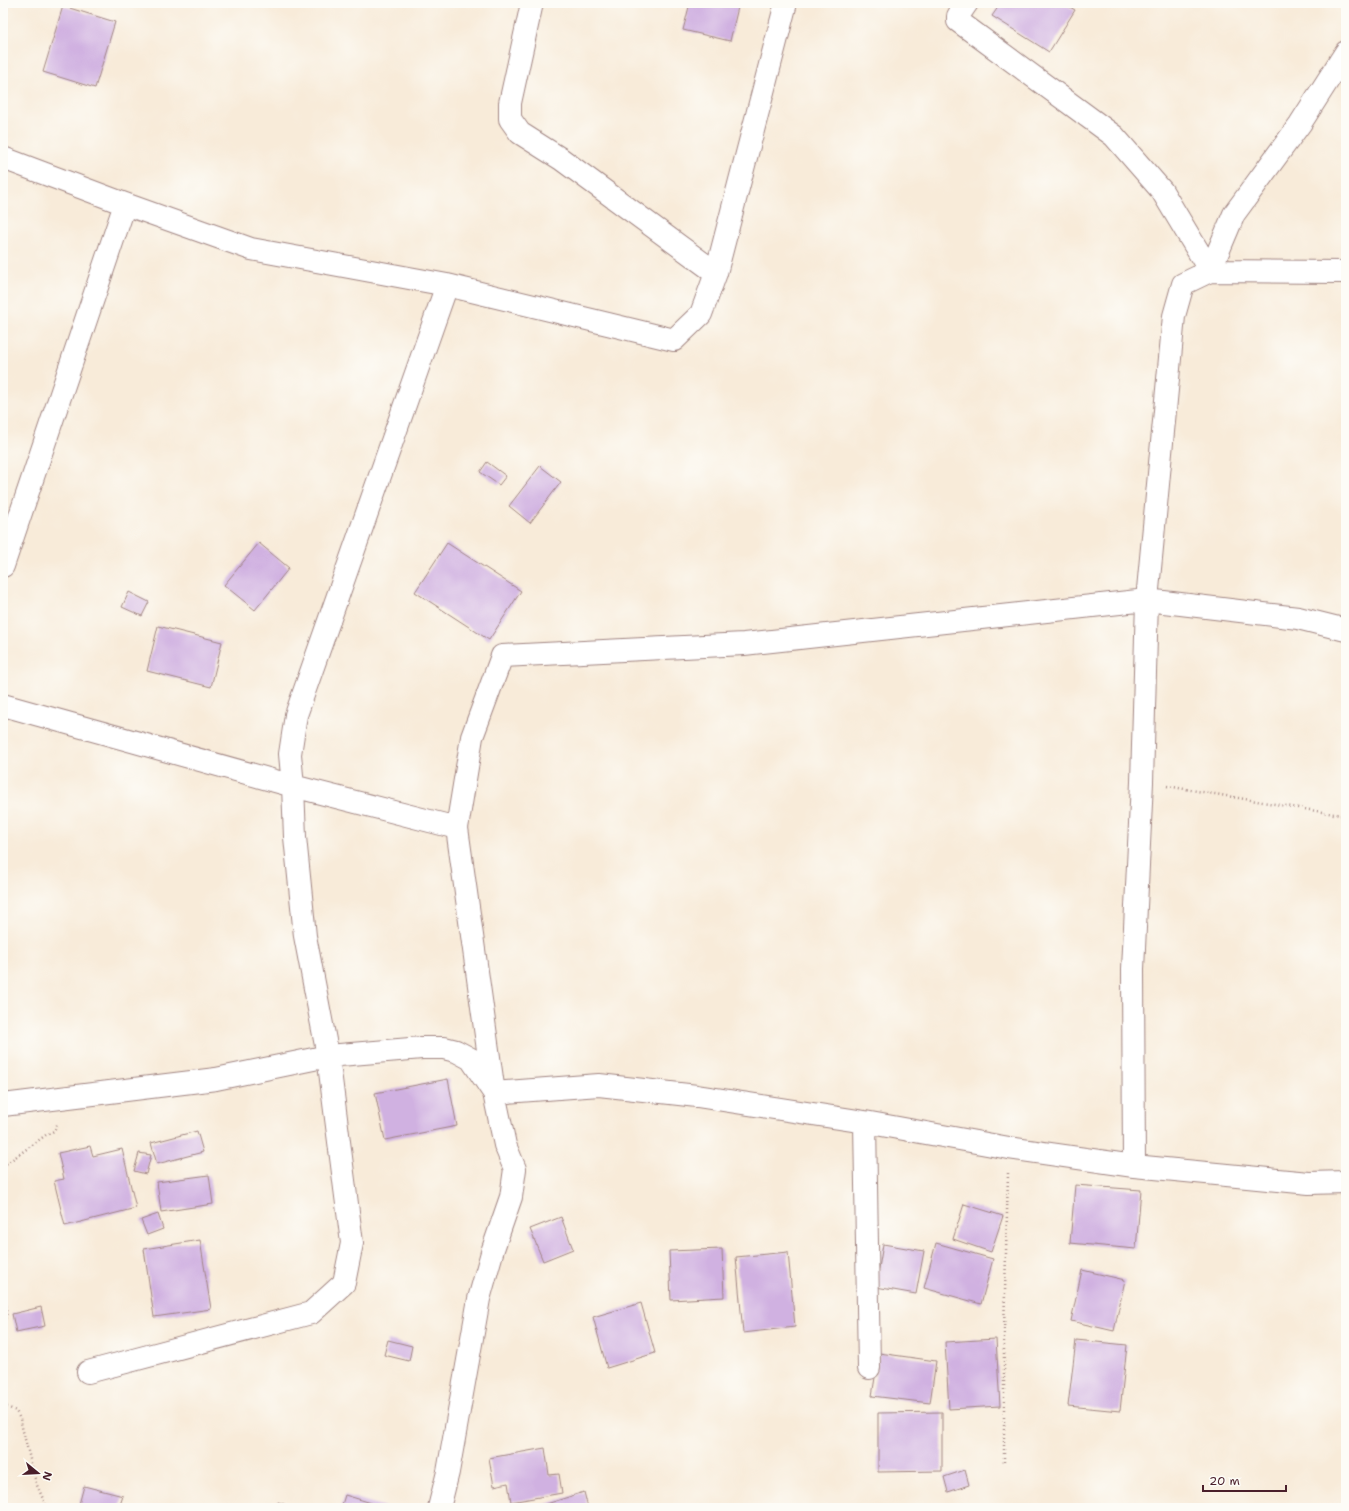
<svg xmlns="http://www.w3.org/2000/svg" width="1349" height="1511" font-family="'Shantell Sans',sans-serif">
  <style>
    .building { fill: #d0b1e1 }
    .lines { fill: none; stroke-linecap: round; stroke-linejoin: round }
    .street-casing { stroke: #a18582; stroke-width: 24 }
    .path { stroke: #a18582; stroke-width: 2.5; stroke-dasharray: 1 3; stroke-linecap: butt }
    .street { stroke: #fff; stroke-width: 22 }
  </style>
  <rect width="100%" height="100%" fill="#fdfcf7"/>
  <filter id="ink" filterUnits="userSpaceOnUse"><feTurbulence type="fractalNoise" baseFrequency=".025" numOctaves="2"/><feDisplacementMap in="SourceGraphic" scale="8" xChannelSelector="R" yChannelSelector="G"/><feConvolveMatrix kernelMatrix="1 2 1 2 8 2 1 2 1" color-interpolation-filters="sRGB"/></filter>
  <filter id="wash" filterUnits="userSpaceOnUse"><feTurbulence type="fractalNoise" baseFrequency=".012" numOctaves="4" result="noise"/><feDisplacementMap in="SourceGraphic" scale="16" xChannelSelector="R" yChannelSelector="G"/><feGaussianBlur stdDeviation="0.9" result="paint"/><feColorMatrix in="noise" values="0 0 0 0 0 0 0 0 0 0 0 0 0 0 0 0 0 1.4 0 .05"/><feComposite in="paint" operator="in"/></filter>
  <g filter="url(#wash)">
    <rect width="100%" height="100%" fill="#f8ebd9"/>
    <g id="blocks">
      <!-- building -->
      <path class="building" d="M690,3H739L730,41L683,30Z
        M1001,3H1063L1075,10L1049,52L992,16Z
        M63,6L115,22L95,88L43,72Z
        M487,462L506,476L499,485L480,472Z
        M540,466L561,482L530,523L509,506Z
        M259,543L289,568L255,610L224,585Z
        M447,543L521,591L489,640L415,592Z
        M129,592L149,602L142,616L122,607Z
        M158,626L222,642L211,687L147,671Z
        M448,1079L457,1126L385,1140L375,1093Z
        M197,1131L203,1152L157,1164L151,1143Z
        M90,1146L93,1156L122,1149L136,1208L65,1226L54,1181L64,1179L58,1153Z
        M139,1153L151,1155L146,1174L134,1171Z
        M209,1175L213,1204L161,1212L157,1182Z
        M1075,1185L1141,1190L1136,1249L1070,1243Z
        M964,1204L1003,1216L991,1252L953,1239Z
        M158,1214L163,1229L147,1235L141,1220Z
        M561,1217L573,1249L543,1261L530,1229Z
        M200,1240L211,1309L154,1317L144,1249Z
        M936,1243L993,1259L981,1304L924,1288Z
        M883,1244L924,1251L916,1294L876,1287Z
        M722,1249L724,1297L671,1300L669,1251Z
        M788,1252L795,1327L743,1333L736,1257Z
        M1082,1270L1125,1280L1114,1331L1071,1321Z
        M641,1303L655,1353L607,1368L593,1317Z
        M41,1307L45,1326L16,1332L12,1314Z
        M996,1339L1000,1406L949,1409L945,1342Z
        M388,1340L412,1346L409,1361L384,1355Z
        M1076,1340L1127,1345L1120,1411L1068,1406Z
        M879,1353L936,1361L930,1403L872,1396Z
        M942,1412V1471L878,1472V1413Z
        M545,1448L549,1475L559,1474L562,1493L511,1502L508,1483L494,1486L489,1458Z
        M965,1470L969,1485L948,1492L944,1477Z
        M84,1486L123,1496L119,1508H78Z
        M584,1492L588,1508H534Z
        M345,1495L388,1508H341Z
        M278,1502L295,1508H276Z"/>
    </g>
  </g>
  <g filter="url(#ink)">
    <use href="#blocks" fill-opacity="0" stroke="#a18582" stroke-width="1"/>
    <g class="lines">
      <!-- street casing -->
      <g class="street-casing">
        <path id="street" d="M532,3L510,103V119L520,133L561,159L716,273
          M967,3L958,16V21L1114,136L1162,191L1210,271
          M3,158L125,204L251,249L447,285L674,340L701,314L716,273L786,3
          M1210,271L1234,214L1300,124L1346,52
          M3,566L125,204
          M1346,630L1298,618L1147,600L744,644L502,656L472,737L457,828L494,1093L599,1085L697,1096L865,1122L1009,1148L1134,1166L1309,1183L1346,1182
          M3,705L293,786L457,828
          M3,1105L216,1079L328,1056L422,1048H444L456,1051L471,1059L494,1093L505,1145L515,1169L511,1197L493,1249L479,1299L448,1472L439,1508
          M865,1122L869,1368
          M1134,1166L1133,969L1142,782L1147,600L1174,316L1183,284L1210,271L1346,272
          M88,1372L311,1313L344,1283L352,1243L328,1056L305,936L295,837L293,786L290,754L296,715L447,285"/>
      </g>
      <!-- path -->
      <path class="path" d="M1167,786L1346,816
        M3,1166L46,1135L54,1131L58,1123
        M3,1282L7,1312L3,1327
        M3,1405L16,1411L20,1419L36,1483L47,1508
        M1004,1462V1332L1008,1173"/>
      <!-- street -->
      <use href="#street" class="street"/>
    </g>
  </g>
  <!-- margin -->
  <rect width="1349" height="1511" fill="none" stroke="#fdfcf7" stroke-width="16"/>
  <!-- north arrow -->
  <g transform="translate(38 1473) rotate(108)" stroke="#fdfcf7" stroke-width="3" paint-order="stroke">
  <path d="M0-3L7 15L0 10L-7 15Z" fill="#4a1f2b"/>
  <text y="-6" font-size="11" font-weight="bold" text-anchor="middle" fill="#4a1f2b">N</text>
  </g>
  <!-- scale -->
  <path d="M1203 1485v6h83v-6" fill="none" stroke="#4a1f2b" stroke-width="2"/>
  <text x="1209" y="1485" font-size="12" fill="#4a1f2b" stroke="#fdfcf7" stroke-width="3" paint-order="stroke">20 m</text>
</svg>
